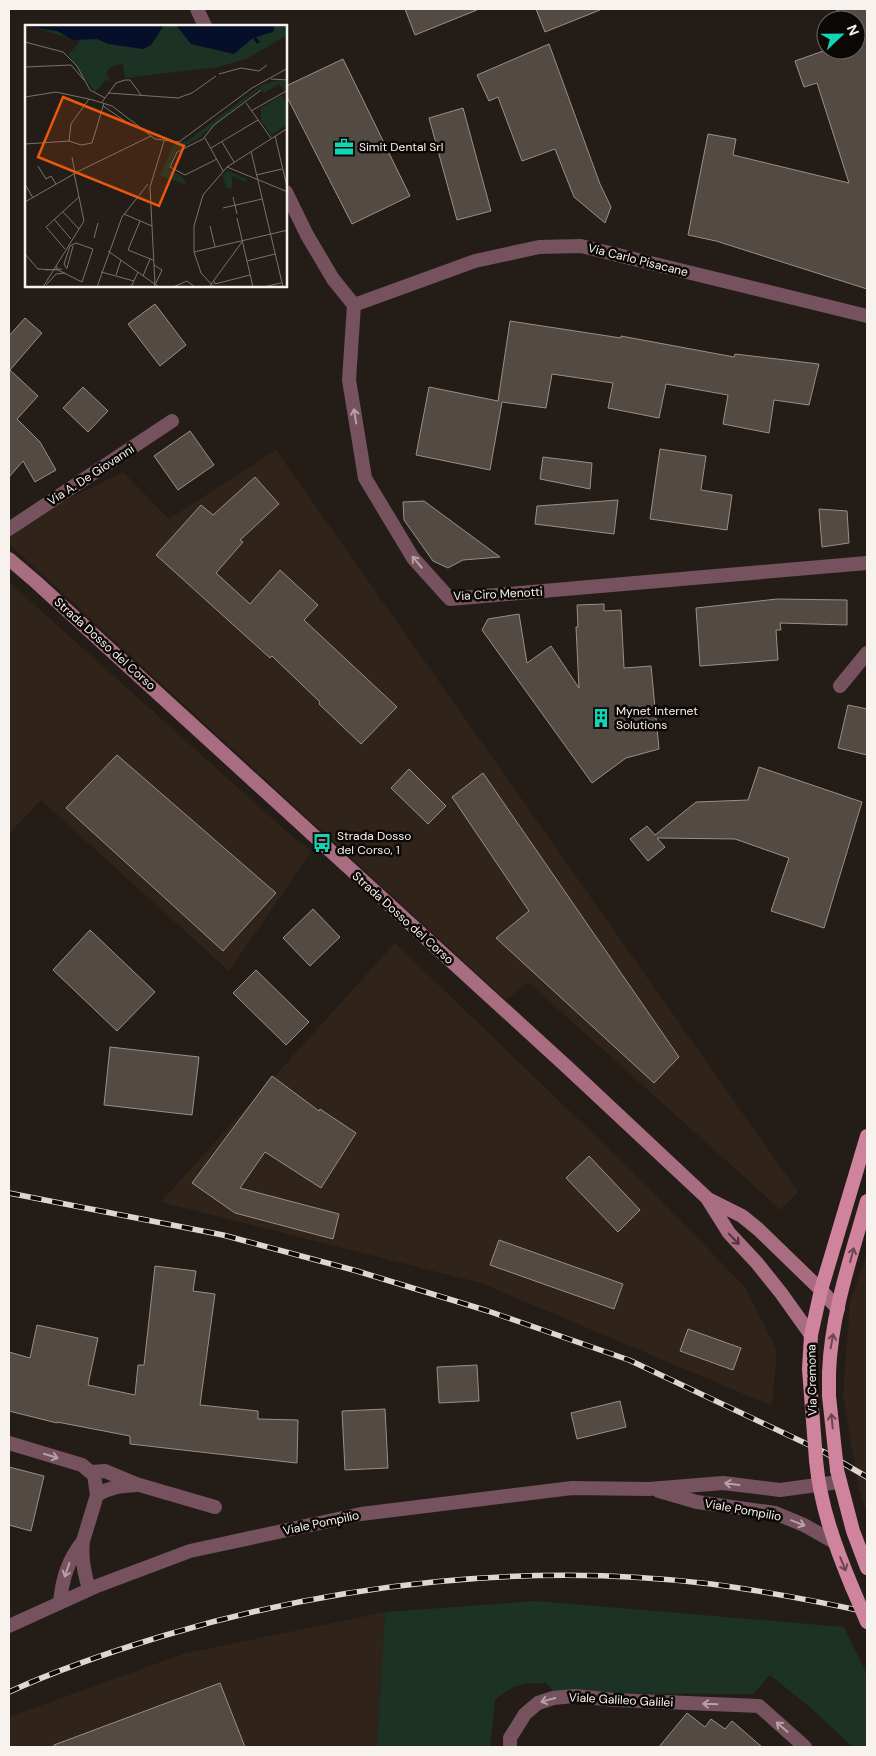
<svg xmlns="http://www.w3.org/2000/svg" width="876" height="1756" font-family="'DM Sans',sans-serif">
  <style>
    .built { fill: #30231a }
    .green { fill: #1b3224 }
    .building { fill: #534a44; stroke: #988f88 }
    .lines { fill: none; stroke-linecap: round; stroke-linejoin: round }
    .minor { stroke: #76515e; stroke-width: 14 }
    .secondary { stroke: #a86d81; stroke-width: 14 }
    .primary { stroke: #cf839d; stroke-width: 14 }
    .rail-casing { stroke: #ddd7d3; stroke-width: 5.5 }
    .rail { stroke: #0b0806; stroke-width: 4; stroke-dasharray: 11; stroke-linecap: butt }
    .primary-bridge { stroke: #cf839d; stroke-width: 14 }
    .oneway { stroke: #b6a2a6 }
    .oneway2 { stroke: #52353d }
    .oneway3 { stroke: #6d4652 }
    .labels { text-anchor: middle; stroke-width: 5; stroke-linejoin: round; paint-order: stroke }
    .poi-label { font-size: 12px; fill: #f7f2ee; stroke: #0b0806; text-anchor: start }
    .street-label { font-size: 12px; fill: #f7f2ee; stroke: #0b0806 }
    .inset-road { fill: none; stroke: #78726d; stroke-width: 1 }
    .view { fill: #e8590c; fill-opacity: 0.15; stroke: #e8590c; stroke-width: 2.5 }
    .inset-edge { fill: none; stroke: #f7f2ee; stroke-width: 2.5 }
  </style>
  <rect width="100%" height="100%" fill="#241d17"/>
  <!-- built -->
  <path class="built" d="M276,450L798,1192L781,1210L528,982L506,1000L9,544V529L123,472L169,519Z
    M9,582L295,839L310,849L311,852L229,971L41,800L9,834Z
    M395,943L632,1171L744,1286L777,1350L772,1406L481,1283L161,1202Z
    M867,1252V1514L859,1489L843,1395L850,1303Z
    M385,1612L377,1747H9V1717L183,1654Z"/>
  <!-- green -->
  <path class="green" d="M536,1601L844,1627L867,1675V1747H853L811,1708L770,1675L753,1694L555,1693L546,1683C521,1683 514,1684 495,1700L490,1747H377L385,1612Z"/>
  <!-- building -->
  <path class="building" d="M405,9H477V10L415,35Z
    M536,9H600V10L545,32Z
    M837,9H867V289L716,241L688,235L708,134L736,139L733,155L849,183L817,83L804,87L795,61L826,50H856V20H839Z
    M549,44L600,184L611,207L605,223L574,197L555,149L522,161L498,97L489,101L477,75Z
    M343,59L410,196L352,224L286,95V86Z
    M463,108L491,211L457,220L429,118Z
    M155,304L186,345L160,366L128,324Z
    M25,318L42,333L10,370L38,396L17,419L40,442L56,470L35,482L23,461L9,477V336Z
    M510,321L621,338V336L734,357L735,354L819,364L809,405L774,400L769,433L723,424L728,395L666,384L659,418L608,408L613,383L552,374L546,408L502,402L490,470L416,455L429,387L498,401Z
    M83,387L108,411L88,432L63,408Z
    M190,431L214,465L178,490L154,456Z
    M660,449L706,456L701,490L732,495L727,530L650,519Z
    M543,457L592,463L590,489L540,479Z
    M255,477L279,504L240,540L243,542L216,573L250,604L280,570L318,605L304,620L397,707L361,744L319,704L320,702L272,656L270,658L156,555L201,505L213,515Z
    M618,500L614,534L535,524L537,506Z
    M424,501L500,557L463,560L448,568L433,561L404,520L403,502Z
    M819,509L847,511L849,543L822,547Z
    M777,599L847,600V625L780,623L781,630H776L778,660L700,666L696,608Z
    M604,604V611L621,610L624,668L651,666L659,749L626,758L592,783L482,630L488,619L519,614L527,663L551,646L579,688L576,627H578L577,605Z
    M848,705L867,709V755L838,748Z
    M117,755L276,893L223,951L66,808Z
    M759,767L862,802L824,928L771,911L789,858L735,839L657,838L665,847L648,861L630,839L647,826L655,835L696,802L748,800Z
    M409,769L446,806L428,824L391,788Z
    M483,773L679,1057L654,1083L496,938L529,911L452,797Z
    M313,909L340,937L310,966L283,938Z
    M90,930L155,992L117,1031L53,970Z
    M256,970L309,1022L286,1045L233,993Z
    M110,1047L199,1057L192,1115L104,1105Z
    M272,1076L319,1111L320,1109L356,1133L321,1188L265,1152L240,1188L339,1214L333,1239L235,1213L192,1183Z
    M589,1156L640,1210L618,1232L566,1178Z
    M499,1240L623,1284L614,1309L490,1265Z
    M155,1266L196,1271L193,1291L215,1294L200,1405L258,1411V1419L298,1420L297,1463L130,1444V1436L57,1422V1423L9,1411V1352L30,1358L37,1325L98,1338L88,1385L135,1395L138,1365H144Z
    M688,1329L741,1348L733,1370L680,1351Z
    M477,1365L479,1401L439,1403L437,1367Z
    M620,1401L626,1427L577,1439L571,1413Z
    M385,1409L388,1468L345,1470L342,1411Z
    M9,1467L44,1476L31,1531L9,1525Z
    M220,1683L245,1747H54V1745Z
    M687,1713L705,1727L711,1719L725,1729L732,1721L762,1747H659Z"/>
  <g class="lines">
    <!-- minor -->
    <path class="minor" d="M197,9L205,26
      M286,192L307,235L333,279L354,305
      M354,305L349,380L365,478L413,558L450,599L867,563
      M354,305L475,261L539,247L581,246L867,316
      M9,529L172,421
      M840,686L867,653
      M9,1443L82,1465L94,1475L97,1495L83,1541
      M92,1472L105,1471L136,1484L215,1507
      M659,1491L697,1502L775,1513L804,1525L834,1542
      M97,1495C110,1487 121,1486 136,1485
      M60,1603C62,1579 68,1560 83,1541C81,1558 84,1573 89,1589
      M9,1626L97,1586L190,1551L361,1514L572,1488L649,1489L723,1483L780,1490L839,1482
      M510,1747V1738L525,1714L538,1703L553,1698L574,1696L616,1700L759,1706L805,1747"/>
    <!-- secondary -->
    <path class="secondary" d="M9,559L36,582L566,1066L707,1198L729,1233L757,1263L781,1293L811,1335
      M708,1199L742,1216L758,1229L821,1290L838,1309"/>
    <!-- primary -->
    <path class="primary" d="M809,1369L811,1335L821,1290L867,1136
      M829,1373C831,1314 851,1257 867,1201
      M816,1460C820,1505 835,1546 852,1587
      M837,1470L853,1531L867,1568"/>
    <!-- rail casing -->
    <g class="rail-casing">
      <path id="rail" d="M9,1193L223,1235L357,1271L488,1311L629,1360L824,1452L867,1477
        M9,1692C59,1669 113,1651 166,1635C340,1583 530,1562 711,1584C764,1591 816,1601 867,1612"/>
    </g>
    <!-- rail -->
    <use href="#rail" class="rail"/>
    <!-- primary-bridge -->
    <path class="primary-bridge" d="M809,1369L816,1460
      M829,1373V1396L837,1470
      M852,1587L867,1622"/>
  </g>
  <!-- one-way arrows -->
  <defs><path id="oneway-shaft" d="M-6 0H5M1.5-3L5.5 0L1.5 3" fill="none" stroke-width="1.6" stroke-linecap="round" stroke-linejoin="round" transform="scale(1.25)"/></defs>
  <g class="oneway">
    <use href="#oneway-shaft" transform="translate(355 416) rotate(-99)"/>
    <use href="#oneway-shaft" transform="translate(417 562) rotate(-130)"/>
    <use href="#oneway-shaft" transform="translate(51 1456) rotate(17)"/>
    <use href="#oneway-shaft" transform="translate(732 1484) rotate(-173)"/>
    <use href="#oneway-shaft" transform="translate(798 1523) rotate(22)"/>
    <use href="#oneway-shaft" transform="translate(67 1570) rotate(109)"/>
    <use href="#oneway-shaft" transform="translate(548 1700) rotate(165)"/>
    <use href="#oneway-shaft" transform="translate(710 1704) rotate(-178)"/>
    <use href="#oneway-shaft" transform="translate(782 1727) rotate(-139)"/>
  </g>
  <use class="oneway2" href="#oneway-shaft" transform="translate(734 1239) rotate(46)"/>
  <g class="oneway3">
    <use href="#oneway-shaft" transform="translate(852 1255) rotate(-75)"/>
    <use href="#oneway-shaft" transform="translate(832 1341) rotate(-79)"/>
    <use href="#oneway-shaft" transform="translate(832 1421) rotate(-96)"/>
    <use href="#oneway-shaft" transform="translate(843 1564) rotate(68)"/>
  </g>
  <!-- icons -->
  <defs>
    <g id="office-bare" transform="scale(1.5)"><path d="M-6-3h4V-5.5h4V-3h4V5H-6ZM-1-4.5V-3h2v-1.5ZM-6 0V1H6V0Z" fill="#11d5b4" stroke="#0b0806" stroke-width="2.5" paint-order="stroke"/></g>
    <g id="building-bare" transform="scale(1.5)"><path d="M-4-6H4V6H1V3H-1V6H-4ZM-2.5-4.3h1.7v1.8h-1.7ZM.8-4.3h1.7v1.8H.8ZM-2.5-1h1.7V.8h-1.7ZM.8-1h1.7V.8H.8Z" fill="#11d5b4" stroke="#0b0806" stroke-width="2.5" paint-order="stroke"/></g>
    <g id="bus-bare" transform="scale(1.5)"><path d="M-5-6H5V4H4V6H2V4H-2V6H-4V4H-5ZM-3.5-4V0h7V-4ZM-3.5 1.2v1.5H-2V1.2ZM2 1.2v1.5H3.5V1.2Z" fill="#11d5b4" stroke="#0b0806" stroke-width="2.5" paint-order="stroke"/></g>
  </defs>
  <g fill-rule="evenodd">
    <use href="#office-bare" x="344" y="147"/>
    <use href="#building-bare" x="601" y="718"/>
    <use href="#bus-bare" x="322" y="843"/>
  </g>
  <g class="labels">
    <!-- poi labels -->
    <g class="poi-label">
      <text x="359" y="151">Simit Dental Srl</text>
      <text x="616" y="715">Mynet Internet<tspan x="616" dy="14">Solutions</tspan></text>
      <text x="337" y="840">Strada Dosso<tspan x="337" dy="14">del Corso, 1</tspan></text>
    </g>
    <!-- street labels -->
    <g class="street-label">
      <text transform="translate(638 260) rotate(14)" y="4">Via Carlo Pisacane</text>
      <text transform="translate(91 475) rotate(-33)" y="4">Via A. De Giovanni</text>
      <text transform="translate(498 594) rotate(-3)" y="4">Via Ciro Menotti</text>
      <text transform="translate(105 644) rotate(42)" y="4">Strada Dosso del Corso</text>
      <text transform="translate(403 918) rotate(42)" y="4">Strada Dosso del Corso</text>
      <text transform="translate(812 1380) rotate(-91)" y="4">Via Cremona</text>
      <text transform="translate(743 1510) rotate(10)" y="4">Viale Pompilio</text>
      <text transform="translate(321 1523) rotate(-12)" y="4">Viale Pompilio</text>
      <text transform="translate(621 1700) rotate(3)" y="4">Viale Galileo Galilei</text>
    </g>
  </g>
  <!-- overview -->
  <g transform="translate(25 25)">
    <rect width="262" height="262" fill="#241d17"/>
    <path d="M0,0H262L263,10L221,34L193,42L100,53L98,39L87,41L81,47L85,56L81,55L70,67L43,30L55,16ZM254,55L261,57L262,64L259,66L254,59L239,68L235,63L171,115L150,126L144,145L158,152L161,160L135,150L149,119L162,116L237,60ZM257,70L262,80V100L246,110L236,95V83ZM203,146L222,154L221,157L207,151V163L202,164L197,150Z" fill="#1b3224"/>
    <path d="M139,0L126,20L118,24L83,19L72,14L48,15L32,6L0,1ZM151,0H250L248,7L231,12L235,17L232,19L228,13L209,29L166,19Z" fill="#050f29"/>
    <path class="inset-road" d="M0,17L38,27L52,41L65,65L80,73M0,42L46,40L59,55M194,49L216,43L234,46L242,40M246,54L263,55M83,68L153,73L167,68L191,51M0,72L31,67L68,75L87,81L108,97M77,77L91,58L100,55H105L116,70M221,78L246,113M78,81L100,96M226,86L263,65M107,96L130,114L154,117L227,63L263,43M250,111L263,166M180,113L198,146M44,116L56,120L67,118L79,78M44,116L46,99L64,74M197,117L209,137M0,119L44,116M186,123L233,95M226,126L258,262M47,132L50,148M192,134L160,150L145,142L152,127L178,114L189,100L236,65M13,141L21,154L26,151L31,159M202,142L263,167M231,150L257,144M0,159L8,173M208,172L212,189M0,177L54,146L126,111M198,183L237,174M38,187L54,204M99,189L127,201M212,193L228,262M29,194L46,214M115,196L103,225L128,235M185,201L190,222M69,213L73,198M40,224L21,202L54,172M83,226L134,262M169,227L263,205M0,229L13,244L33,245M222,236L250,229M129,240L137,245L129,262M31,241L33,245L57,257L68,224L51,218L45,221L39,239L42,244M42,243L48,221M20,245L37,244M76,247L109,256M91,250L96,235M118,251L125,234M189,256L190,259L225,250M21,260L31,249L40,248M130,260L125,162L139,116M18,262L59,196L49,148M72,262L97,192L123,159M106,262L113,247M148,262L162,256L170,262M184,262L217,217M189,262L176,248L169,227V201L178,170L202,142L263,103M238,262L256,258"/>
    <path class="view" d="M38,72L159,121L134,181L13,132Z"/>
    <rect width="262" height="262" class="inset-edge"/>
  </g>
  <!-- border -->
  <rect width="876" height="1756" fill="none" stroke="#f7f2ee" stroke-width="20"/>
  <!-- north arrow -->
  <g transform="translate(841 35) rotate(68)"><circle r="24" fill="#0b0806" stroke="#696663"/>
  <path d="M0-4L9 19L0 12L-9 19Z" fill="#11d5b4"/>
  <text y="-8" font-size="14" font-weight="bold" text-anchor="middle" fill="#f7f2ee">N</text>
  </g>
</svg>
